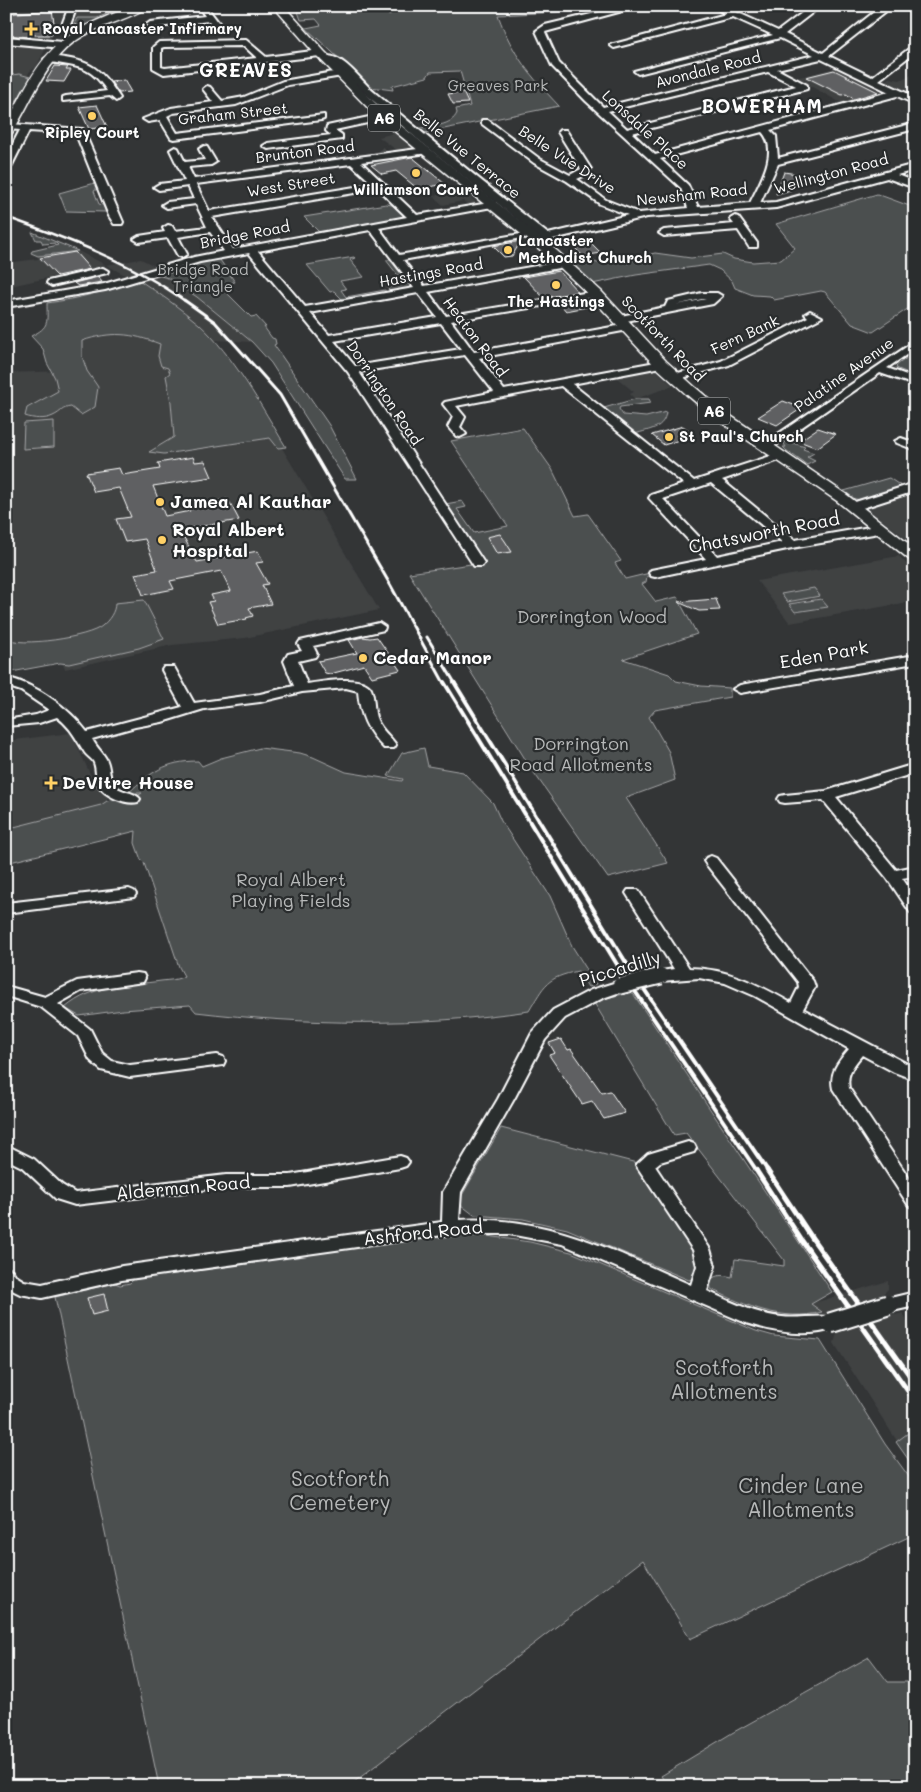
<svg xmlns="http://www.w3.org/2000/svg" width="921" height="1792" font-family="Mali,sans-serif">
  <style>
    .built { fill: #404243 }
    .green { fill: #4c4f50; stroke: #a6a7a8 }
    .building { fill: #5f6162; stroke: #fff }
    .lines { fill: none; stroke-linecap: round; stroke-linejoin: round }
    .minor-tunnel { stroke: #47494a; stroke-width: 9; stroke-dasharray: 9 4.5; stroke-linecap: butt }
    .minor-casing { stroke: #fff; stroke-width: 4 }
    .major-casing { stroke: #fff; stroke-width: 3 }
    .minor { fill: #2a2d2e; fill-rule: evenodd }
    .major { fill: #2a2d2e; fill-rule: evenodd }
    .rail-far3 { stroke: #fff; stroke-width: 2.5 }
    .rail-far2 { stroke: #fff; stroke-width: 3 }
    .rail-far1 { stroke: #fff; stroke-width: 4 }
    .rail { stroke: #fff; stroke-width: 5 }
    .minor-bridge-far1-casing { stroke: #fff; stroke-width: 19; stroke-linecap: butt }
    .minor-bridge-casing { stroke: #fff; stroke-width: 23; stroke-linecap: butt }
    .minor-bridge-far1 { stroke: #2a2d2e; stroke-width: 15 }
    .minor-bridge { stroke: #2a2d2e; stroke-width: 19 }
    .poi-dot { fill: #ffd166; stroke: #2a2d2e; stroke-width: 2 }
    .labels { text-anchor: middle; stroke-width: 4.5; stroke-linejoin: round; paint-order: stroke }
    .far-poi-label { font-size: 15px; font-weight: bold; fill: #fff; stroke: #2a2d2e; text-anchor: start }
    .far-street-label { font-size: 15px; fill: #fff; stroke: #2a2d2e }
    .far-park-label { font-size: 15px; fill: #b7b9b9; stroke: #2a2d2e }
    .shield { fill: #2a2d2e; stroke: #bfc0c0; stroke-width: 1 }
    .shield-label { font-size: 16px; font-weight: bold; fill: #fff }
    .poi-label { font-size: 18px; font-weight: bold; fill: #fff; stroke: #2a2d2e; text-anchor: start }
    .street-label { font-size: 18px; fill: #fff; stroke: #2a2d2e }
    .park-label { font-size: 18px; fill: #b7b9b9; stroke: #2a2d2e }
    .far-district-label { font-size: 19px; font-weight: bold; letter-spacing: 1px; fill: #fff; stroke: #2a2d2e }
    .near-park-label { font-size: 21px; fill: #b7b9b9; stroke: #2a2d2e }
  </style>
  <rect width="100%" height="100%" fill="#333536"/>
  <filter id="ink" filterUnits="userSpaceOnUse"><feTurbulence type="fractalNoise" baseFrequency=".02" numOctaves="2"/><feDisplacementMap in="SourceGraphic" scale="10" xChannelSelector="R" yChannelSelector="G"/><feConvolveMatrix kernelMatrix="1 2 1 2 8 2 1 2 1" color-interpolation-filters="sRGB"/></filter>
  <g filter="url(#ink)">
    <!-- built -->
    <path class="built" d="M6,6H126L97,18L74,19L59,23L36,67L29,72L28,75L30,77L13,109L9,111H12L6,121Z
      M835,68L866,84L884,93L843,104L796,78Z
      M910,75L915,76L913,95L883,82L889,78L900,80Z
      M394,133L415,150L399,152L379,137Z
      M462,190L478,204L469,205L463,201L443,205L433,196Z
      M78,251L106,265L141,259L159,268L152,272L168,278L197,297L252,342L214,340L219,345L249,393L379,610L245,638L172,645L65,669L62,663L6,671V373L66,371L96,307L85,295L145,278L139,275L129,277L106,265L6,287V274L10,273L6,263L38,259V256Z
      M655,369L673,386L635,399L630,394L634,392L616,377Z
      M915,493V545L865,507Z
      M899,556L915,573V601L790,623L757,581Z
      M71,733L92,778L108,795L107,801L101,805L6,829V741Z
      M888,1281V1289L881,1296L895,1315L903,1313L915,1338V1469L834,1343L837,1334L822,1312L810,1304Z"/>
    <!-- green -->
    <path class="green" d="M126,6H133C120,12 85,31 74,24L77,18H97Z
      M296,6H386L389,9V16L393,9L413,6H507L513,8L520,6H569L573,8L556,12L498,15C513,56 530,75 559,106L419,134L420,128C432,126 452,126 457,113L456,109L470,106L460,71L430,72L427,77L392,86L393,90L370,87L306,28L321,25L316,19L301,20Z
      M19,74L30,77L22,94L6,112V76Z
      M95,183L97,189L94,191L99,204L103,205L106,212L66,211L59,193Z
      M877,194L915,208V304L873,332L852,324L825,292L821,291L774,300L770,296L753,295L735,288L732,281L720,270L709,265L636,275L592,284L568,262L584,258L597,263L609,261L629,263L638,257L655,253L691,258L723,254L734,259L753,262L781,260L795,248L776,224Z
      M386,204L392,205L403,215L399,219L320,233L304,217Z
      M32,232L78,251L38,256L31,253L32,251L58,245L56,243L43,244L41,240H36Z
      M354,257L355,258L350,260L364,277L340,281L346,289L341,290L346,297L385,290L386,293L343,300L334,291L330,292L307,265Z
      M223,258L220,260L235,282L222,284L224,290L251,317L256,316L266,327H264L272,338L275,339L276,344L274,345L329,425L357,479H345L271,363L252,342L197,297L168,278L157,275L194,262Z
      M386,260H390L413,288L390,292L387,287L399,285L394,279L400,278Z
      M139,280C160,294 180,308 199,324C233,355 262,407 286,447L278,448L270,438L164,454L149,452L174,437L171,402L166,376L170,373L168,368L161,366L158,356L160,344C131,333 111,331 82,341V356L87,371L98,387L95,407L81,415L71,407C61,408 62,412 53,416C45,420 34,419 25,416L27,408L58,391L55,378L47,363L43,349L31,336C50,327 47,322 47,303C78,299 109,290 139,280Z
      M915,352V376L896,368L897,365Z
      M635,399H649L651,403L620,407L619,409L623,415L646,417L666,412C664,429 650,429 635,434L604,408Z
      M54,421V447L23,449L24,423Z
      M523,428L552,469L575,516L588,514L621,561L615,563L625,579L654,572L655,574L647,576L646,582L642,584L656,602L677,597L697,634L623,659L669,674L676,681L701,686L730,688V697L655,710L649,717L669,752L675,780L626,798L668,863L608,878L532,770L409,573L478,563L440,505L462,501L466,507L457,509L474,533L508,526L451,441Z
      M787,441L805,447L803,449L814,453L807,457L815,461L807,465L787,451L783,447H786L784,444Z
      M889,478L904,488L862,500L855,499L844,491Z
      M814,588L820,596L787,602L781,594Z
      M821,599L828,607L795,612L789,604Z
      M144,600L164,639L139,648L69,664L60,663L6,673V638C19,648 90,637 102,626C109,620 115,612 115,603Z
      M260,748L300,753L313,757L346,772L402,781L403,779L388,776L402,753L424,748L428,766L463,772L493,803L501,821L550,896L572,946L596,984L588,987L578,971C546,978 545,984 529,1011C419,1027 306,1025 196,1012L190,1005L123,1010L79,1016L65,1008C93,984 127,986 161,981C169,980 178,980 184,976L179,967L144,863L141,860L135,843L136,831L6,863V829L101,805L107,801L139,795L142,793H128C151,772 166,761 198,761L202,766L221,758Z
      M632,992L832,1292L811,1304L822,1312C783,1322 746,1306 711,1289L710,1280C717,1274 723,1275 732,1277L735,1259L784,1266V1260L686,1133L674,1135L593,1001Z
      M501,1128L637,1163L698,1256L697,1277L689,1280L567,1229L523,1219L474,1215L461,1205V1197Z
      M487,1236L530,1242L571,1252L756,1331L774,1336L820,1340L885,1444L915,1485V1534L690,1639L643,1560L349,1786H159L55,1297L115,1283L120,1285L130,1283L133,1280L174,1271L436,1237Z
      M915,1428V1469L896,1442Z
      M869,1657L888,1682H909L915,1690V1786H668L661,1776L732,1733Z"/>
    <!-- building -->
    <path class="building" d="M52,10L55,29L52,35H32L30,37L6,35V14Z
      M55,66L68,67L66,70H71L64,82L46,81Z
      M834,70L878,92L854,99L846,94L842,95L806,77Z
      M124,80L131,92L119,93L111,82Z
      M463,92L468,103L453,104L448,94Z
      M97,105L107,127L89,129L79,107Z
      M412,157L445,184L418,189L396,171L382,174L371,165Z
      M784,172L797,174L791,190L776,194Z
      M588,240L601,253L583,256L570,243Z
      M521,241L512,256L504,257L493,246Z
      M75,252L90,269L57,276L40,258Z
      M559,271L578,292L544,298L524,277Z
      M98,277L102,282L78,286L74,283Z
      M586,300L592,306L566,311L561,305Z
      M783,401L802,408L777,425L758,417Z
      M683,426L695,435L664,445L652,435Z
      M818,428L836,434L817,448L799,441Z
      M193,457L195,462L205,461L212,477L153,486L165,516L190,511L188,506L228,499L239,520L180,530L197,562L258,551L263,562L256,563L268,584L262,585L271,604L249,608L253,616L246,618L247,619L218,624L208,602L214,601L211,595L231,591L221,571L170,581L174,589L143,595L135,574L157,570L145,539L125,542L116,519L131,517L119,488L94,492L86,473L119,468L122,475L160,469L158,463Z
      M500,534L505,541L512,552L497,554L487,537Z
      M716,599L720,610L699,611L678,602Z
      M363,637L370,638L377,637L400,670L372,677L364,665L330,674L325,673L318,661L357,653L349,640Z
      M561,1039L568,1050L571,1049L602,1093L610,1091L625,1113L604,1119L592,1101L582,1104L549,1055L555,1053L549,1043Z
      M104,1294L108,1311L92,1315L87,1298Z"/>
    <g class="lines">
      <!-- minor-tunnel -->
      <path class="minor-tunnel" d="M380,150L383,153"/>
      <!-- minor casing -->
      <g class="minor-casing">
        <path id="minor" d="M69,6H77L70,25L86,30V34L66,30L62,25Z
          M198,6H206L222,27L221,29H215L209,21L150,28L146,25L150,22L205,16Z
          M625,6H641L545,32L559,63L603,107L814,55L780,38L638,74L634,71L773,35L733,17L614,48L610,45L726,14L712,6H723L778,31L811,6H821L785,34L823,53L879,8H885V12L829,56L872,77L915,44V52L879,80L915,97V104L897,96L770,130L776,136L778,158L915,123V129L778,164L760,203L776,202L915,164V170L897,175L915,182V188L887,178L776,208L647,217L536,243L531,240L538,237L496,202L495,206L492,207L379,228L399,255L532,232V236L528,237L403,260L424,286L564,261L569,264L564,267L428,292L446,316L596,291L601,294L596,297L451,321L474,352L628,324L633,327L628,330L479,358L504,390L661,361L665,362L666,364L665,366L661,367L572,384L694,481L777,454H785L787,456L785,458L722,480L795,540L881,525L885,526L887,529L885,532L792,548L655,577L651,576L649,573L651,570L706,559L649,498L651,495L684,484L561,386L456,406L465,417L460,427L466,434L460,437L456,436L448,427L453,417L443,404L445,402L494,392L465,355L359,372L484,563L482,566H474L348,372L249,253L200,262L105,290L6,307V301L104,284L194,257L224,251L210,232L178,237L187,254L182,257L178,256L168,238L139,242L134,239L139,236L165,232L163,228L168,225L172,226L175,231L207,227L196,204L167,208L162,205L167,202L194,199L188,186L159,190L154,187L159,184L185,181L170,150L175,147L178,148L185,162L205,160L199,149L204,146L207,147L216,162L211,165L188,167L194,179L425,148L430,151L428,153L361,162L417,215L495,202L415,137L362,91L334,62L322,61L321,59C337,46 362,82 374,92C431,141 489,187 548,234L628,215L600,204L567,181L534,163L482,124V120H488L540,159L570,175L581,169L558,132L560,130H566L591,169L586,175L577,179L606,200L639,213L688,208L681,188L586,101L552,66L536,31L545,25ZM821,59L889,92L655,155L632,133L807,89V85L777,69ZM768,72L796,86L627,129L608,111ZM762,132C780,151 759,184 750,203L698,207L688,185L660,159ZM351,164L373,184L209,211L196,184ZM378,189L407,217L233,249L212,217ZM370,230L414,288L305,307L258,251ZM418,293L437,317L329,335L310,313ZM441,323L461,349L355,366L334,341ZM711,483L782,542L717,556L663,499Z
          M6,37L63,42L67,45L63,48L6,43Z
          M246,40L266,57L320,50L324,53L320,56L164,74L153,68V47L159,42ZM244,46L257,58L165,68L161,67V48L164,47Z
          M48,56C88,60 98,64 120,98L116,101L110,96L63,101V97L66,96L107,91C89,63 74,67 45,61L44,59Z
          M339,71L343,74L342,76L288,85L236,105L173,113L167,116L177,133L324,115V119L321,120L174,139L171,138L160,120L148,122L143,119L171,108L213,102L203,89L207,86L210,87L222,101L244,97L283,81Z
          M383,114L386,115V119L335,130L342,135V139L268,149L263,146L268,143L331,135L326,131L327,126Z
          M10,124L83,129L123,222L122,224H114L109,216L76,134L29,131L11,167L6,170V157L20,130L7,129L6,126Z
          M735,216L738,217L757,243V247H749L738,230L664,236L659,233L664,230L734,224L730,219Z
          M103,268L108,271L107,273L52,286L47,283L48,281Z
          M702,293H717L722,296L713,304L621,322L616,319L621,316L665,307L668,301ZM702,299H706L676,305Z
          M810,311L822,317L729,365L675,380L669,377L671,375L721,361L808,317L805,314Z
          M915,341V349L887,368L915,378V385L880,373L770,449H762L760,447L762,445Z
          M901,438L915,443V450L897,443L895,441Z
          M915,483V491L853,511L847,507L849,504Z
          M379,623L385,627L384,630L313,646L317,654L315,657L298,661L307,684C321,682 364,674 371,689C375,698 373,711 377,720C381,730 390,736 396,745L394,748H384C367,731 360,715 358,691L346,688L302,692L260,702L204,709L162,722L135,727L92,739C96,747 105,755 107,761C110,768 109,778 113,784C120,793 134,791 140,799L138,802C126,805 104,796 98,784C95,777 97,767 93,761C91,758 87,756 85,753C76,739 71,727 57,717L39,723L6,726V720L36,715L49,710L21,691L6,686V677C37,685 68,707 87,732L182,707L162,670L164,667H174L194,703L260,694L294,686L284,661L288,654L302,651L298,644L300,641Z
          M915,655V663L740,693L733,689L740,685Z
          M915,764V773L836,797L896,870L915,866V876L902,878L915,897V914L910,912L887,878L823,800L785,803L780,802L778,799L780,796L785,795L826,791Z
          M711,856L716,858L813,981L815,987L803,1009L915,1068V1080L894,1072L862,1055C853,1066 846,1074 849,1088L915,1187V1207L909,1206L833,1089C829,1072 839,1061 849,1049L755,996L725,983L699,978L661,981L655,980L653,976L655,972L674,969L626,893L628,890H638L689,968C727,968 759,985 791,1003L799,987L798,982L706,864L704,861L706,858Z
          M129,889L134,891L136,894L134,897L6,913V903Z
          M137,973L143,974L145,978L143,982L81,991L58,1004L90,1029L102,1053L112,1061L130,1065L217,1055L223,1057L225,1061L223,1065L130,1077L101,1070L90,1060L78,1036L41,1007L6,996V986L45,997L77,981Z
          M620,981L626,982L628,986L626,990L603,998L565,1018L545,1040L514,1099L461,1192L459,1220C548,1215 613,1251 691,1285L697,1266L693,1250L636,1165L648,1154L688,1142L694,1144L696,1148L694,1152L660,1162L655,1166L710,1249L715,1266L707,1291C731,1302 755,1314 782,1317C798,1319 823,1314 836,1318L839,1323L836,1328C807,1338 774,1332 746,1323L562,1244L509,1234H450L122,1280L42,1298L20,1294L6,1287V1268L12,1270L16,1276L24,1281L42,1284L122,1266L442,1222L443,1192L498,1099L532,1033L553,1010L591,990Z
          M6,1145L34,1159L62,1185L75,1193L226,1175H290L400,1156L406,1158L409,1162L406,1166L400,1168L290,1187H226L75,1205L56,1199L22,1167L6,1159Z
          M915,1292V1306L888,1312L882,1310L879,1305L882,1300Z"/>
      </g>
      <!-- major casing -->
      <g class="major-casing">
        <path id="major" d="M133,6H148C138,16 100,26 85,35C46,56 34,98 12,133L6,136C6,120 15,108 22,94C53,36 75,29 133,6Z
          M273,6H284L324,51L384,112L556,250L601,291L666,361L696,388L722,410L847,495L915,549V562L910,560L837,501L712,416L686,394L656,367L591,297L548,256L376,116L316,55Z"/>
      </g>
      <!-- minor -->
      <use href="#minor" class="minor"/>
      <!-- major -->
      <use href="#major" class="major"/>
      <!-- rail-far3 -->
      <path class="rail-far3" d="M6,217C68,239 131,262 185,301"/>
      <!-- rail-far2 -->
      <path class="rail-far2" d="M184,300L215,322L280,395L391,586L444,683
        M427,637L455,683"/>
      <!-- rail-far1 -->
      <path class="rail-far1" d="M444,682L618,966L757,1171
        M454,682L627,964L768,1171"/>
      <!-- rail -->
      <path class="rail" d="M756,1170L802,1241L915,1401
        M767,1170L812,1238L915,1383"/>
      <!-- minor-bridge-far1 casing -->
      <g class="minor-bridge-far1-casing">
        <path id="minor-bridge-far1" d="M620,986L661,976"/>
      </g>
      <!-- minor-bridge casing -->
      <g class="minor-bridge-casing">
        <path id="minor-bridge" d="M830,1323L888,1305"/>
      </g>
      <!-- minor-bridge-far1 -->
      <use href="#minor-bridge-far1" class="minor-bridge-far1"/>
      <!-- minor-bridge -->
      <use href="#minor-bridge" class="minor-bridge"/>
    </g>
  </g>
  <!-- markers -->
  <g class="poi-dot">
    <path d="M28.5 21.5h5v5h5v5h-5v5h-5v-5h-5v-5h5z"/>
    <circle cx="92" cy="116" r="5"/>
    <circle cx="416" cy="173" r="5"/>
    <circle cx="508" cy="250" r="5"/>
    <circle cx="556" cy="285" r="5"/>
    <circle cx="669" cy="437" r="5"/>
    <circle cx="160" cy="502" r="5"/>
    <circle cx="162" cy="540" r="5"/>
    <circle cx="363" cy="658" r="5"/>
    <path d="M48.5 775.5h5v5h5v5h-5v5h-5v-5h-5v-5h5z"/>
  </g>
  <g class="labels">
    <!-- far-poi labels -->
    <g class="far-poi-label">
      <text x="42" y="34">Royal Lancaster Infirmary</text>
      <text x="92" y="138" text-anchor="middle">Ripley Court</text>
      <text x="416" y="195" text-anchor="middle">Williamson Court</text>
      <text x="518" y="246">Lancaster<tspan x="518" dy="17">Methodist Church</tspan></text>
      <text x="556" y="307" text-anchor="middle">The Hastings</text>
      <text x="679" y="442">St Paul's Church</text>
    </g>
    <!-- far-street labels -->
    <g class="far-street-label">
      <text transform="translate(708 70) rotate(-14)" y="5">Avondale Road</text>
      <text transform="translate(233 114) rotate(-6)" y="5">Graham Street</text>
      <text transform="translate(645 130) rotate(42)" y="5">Lonsdale Place</text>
      <text transform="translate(305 152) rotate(-7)" y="5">Brunton Road</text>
      <text transform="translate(467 154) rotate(39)" y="5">Belle Vue Terrace</text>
      <text transform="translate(567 160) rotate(33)" y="5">Belle Vue Drive</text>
      <text transform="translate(831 174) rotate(-15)" y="5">Wellington Road</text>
      <text transform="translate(291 185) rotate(-9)" y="5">West Street</text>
      <text transform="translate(692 195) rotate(-6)" y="5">Newsham Road</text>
      <text transform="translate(245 235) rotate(-11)" y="5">Bridge Road</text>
      <text transform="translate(431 273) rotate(-10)" y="5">Hastings Road</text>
      <text transform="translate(745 335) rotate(-25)" y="5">Fern Bank</text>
      <text transform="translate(475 337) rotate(53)" y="5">Heaton Road</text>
      <text transform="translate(663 339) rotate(46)" y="5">Scotforth Road</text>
      <text transform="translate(844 375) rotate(-35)" y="5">Palatine Avenue</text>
      <text transform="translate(384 393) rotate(56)" y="5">Dorrington Road</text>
    </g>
    <!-- far-park labels -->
    <g class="far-park-label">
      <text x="498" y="91">Greaves Park</text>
      <text x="203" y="275">Bridge Road<tspan x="203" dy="17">Triangle</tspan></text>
    </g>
    <!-- shield labels -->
    <g class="shield">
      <rect x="368" y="104.5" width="32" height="27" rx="4"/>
      <rect x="698" y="397.5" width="32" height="27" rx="4"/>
    </g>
    <g class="shield-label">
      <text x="384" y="124">A6</text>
      <text x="714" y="417">A6</text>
    </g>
    <!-- poi labels -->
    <g class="poi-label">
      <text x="170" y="508">Jamea Al Kauthar</text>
      <text x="172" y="536">Royal Albert<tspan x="172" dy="21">Hospital</tspan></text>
      <text x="373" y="664">Cedar Manor</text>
      <text x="62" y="789">DeVitre House</text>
    </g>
    <!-- street labels -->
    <g class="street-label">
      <text transform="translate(764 533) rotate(-11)" y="6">Chatsworth Road</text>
      <text transform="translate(824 655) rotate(-10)" y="6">Eden Park</text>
      <text transform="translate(620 969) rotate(-17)" y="6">Piccadilly</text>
      <text transform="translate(183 1188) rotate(-5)" y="6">Alderman Road</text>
      <text transform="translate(423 1233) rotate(-6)" y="6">Ashford Road</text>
    </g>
    <!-- park labels -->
    <g class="park-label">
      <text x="592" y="623">Dorrington Wood</text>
      <text x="581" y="750">Dorrington<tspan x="581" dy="21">Road Allotments</tspan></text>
      <text x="291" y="886">Royal Albert<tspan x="291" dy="21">Playing Fields</tspan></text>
    </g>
    <!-- far-district labels -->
    <g class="far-district-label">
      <text x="246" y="77">GREAVES</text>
      <text x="762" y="113">BOWERHAM</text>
    </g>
    <!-- near-park labels -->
    <g class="near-park-label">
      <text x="724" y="1375">Scotforth<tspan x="724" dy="24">Allotments</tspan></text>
      <text x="340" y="1486">Scotforth<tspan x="340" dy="24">Cemetery</tspan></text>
      <text x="801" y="1493">Cinder Lane<tspan x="801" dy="24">Allotments</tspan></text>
    </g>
  </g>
  <!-- margin -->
  <rect width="921" height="1792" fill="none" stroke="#2a2d2e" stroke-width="25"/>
  <rect x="12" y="12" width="896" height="1767" fill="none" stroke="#fff" stroke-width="2" filter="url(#ink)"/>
</svg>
